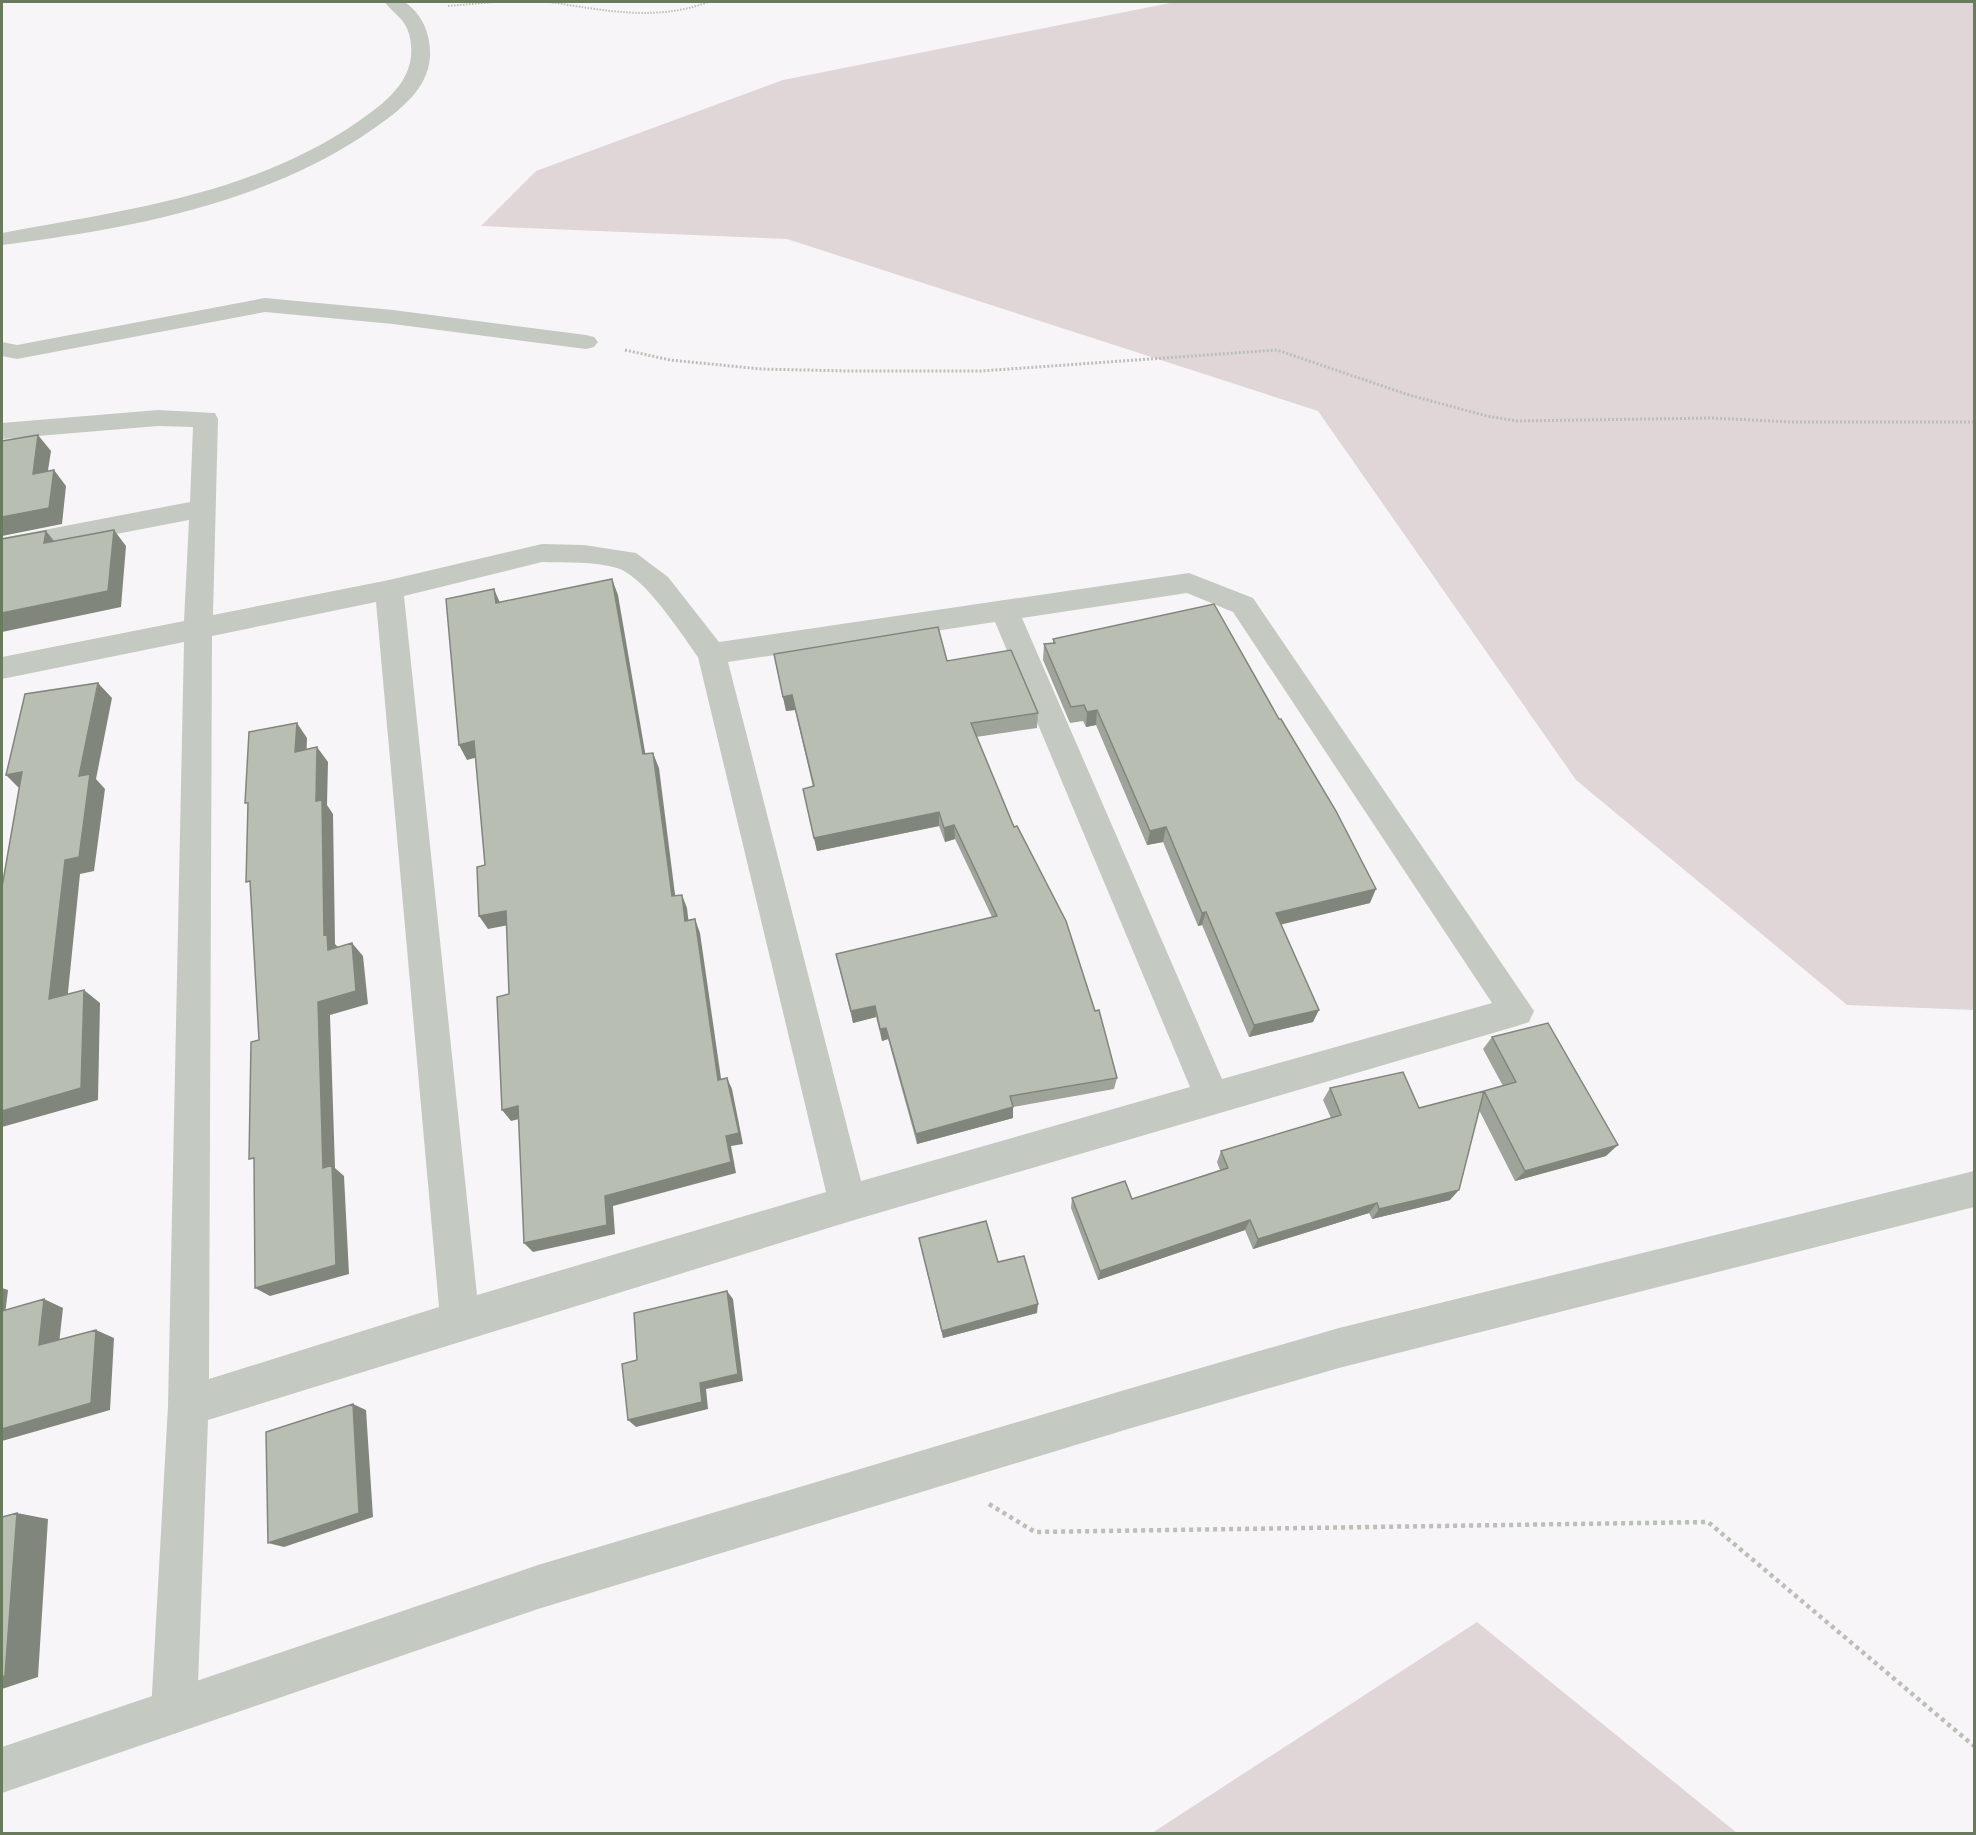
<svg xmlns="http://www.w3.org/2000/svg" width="1976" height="1835" font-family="Overpass,sans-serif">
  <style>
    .green { fill: #e0d6d8 }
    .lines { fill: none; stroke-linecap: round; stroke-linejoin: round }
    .path-far2 { stroke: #babfb7; stroke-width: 2; stroke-dasharray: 1.5 1.5; stroke-linecap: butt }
    .path-far1 { stroke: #babfb7; stroke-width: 3; stroke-dasharray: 2 2; stroke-linecap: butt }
    .path { stroke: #babfb7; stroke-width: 4.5; stroke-dasharray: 4 4; stroke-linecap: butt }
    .minor { fill: #c4cac1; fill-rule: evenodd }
    .tertiary { fill: #c4cac1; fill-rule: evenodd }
    .wall { fill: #9ea499 }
    .shaded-wall { fill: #81867d }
    .building { fill: #b8bfb2; stroke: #81867d; stroke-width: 1.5 }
  </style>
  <rect width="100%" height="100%" fill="#f8f5f8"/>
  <!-- green -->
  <path class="green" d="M1175,2H1974V1010L1847,1005L1576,780L1318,411L787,239L481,226L536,171L783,80Z
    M1477,1622L1737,1833H1152Z"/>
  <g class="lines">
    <!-- path-far2 -->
    <path class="path-far2" d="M549,2C603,10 656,22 708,2
      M448,6L495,2"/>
    <!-- path-far1 -->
    <path class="path-far1" d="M625,350L670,360L761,369L848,371H981L1277,350L1409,395L1487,416L1517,421L1713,418L1790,422H1974"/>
    <!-- path -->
    <path class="path" d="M989,1504L1035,1532L1708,1522L1974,1746"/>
    <!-- minor -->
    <path class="minor" d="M265,298L393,310L586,335L594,337L598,342L594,347L586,349L393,324L265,312L17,359L2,356V342L17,345Z
      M158,410L215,413L218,419L213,615L389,580L542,544L584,545L636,553L668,577L719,642L1189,573L1253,598L1534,1011L1529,1022L1517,1026L851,1221L208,1420L197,1711L190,1727L174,1734L158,1727L151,1711L168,1406L184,642L2,679V657L184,621L189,520L2,556V538L190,502L193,427L158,426L2,439V423ZM542,562C566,563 593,561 617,568C644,576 681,633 698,657L826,1192L477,1295L404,596ZM1187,593L1233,612L1492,1003L1222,1079L1022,618ZM376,602L439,1307L209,1379L212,636ZM995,622L1190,1087L861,1181L728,662Z"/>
    <!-- tertiary -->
    <path class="tertiary" d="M385,2H405C423,15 431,35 430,57C428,89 400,110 376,127C269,203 130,229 2,245V233C126,210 252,195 359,121C389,100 420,76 409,34C405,18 393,14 385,2Z
      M1974,1171V1207L1339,1368L1128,1429L538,1609L2,1793V1747L538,1565L1128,1389L1339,1328Z"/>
  </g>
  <!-- wall -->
  <path class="wall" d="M1053,639L1370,903L1281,924L1313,1022L1249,1037L1202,925L1198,926L1163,842L1147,845L1096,725L1086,727L1083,721L1070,723L1043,660L1044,644L1053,643Z
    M774,654L947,661L1038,713L1037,728L976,737L1117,1078L1114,1089L1013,1107V1118L917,1144L888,1039L882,1041L876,1017L853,1023L836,954L992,917L955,839L945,842L939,826L817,851L803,789L813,787L795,710L786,711Z
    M1492,1037L1606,1156L1515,1181L1479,1110L1450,1200L1372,1219L1369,1213L1253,1249L1245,1230L1098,1280L1071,1208L1072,1198L1132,1199L1220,1170L1217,1162L1221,1151L1331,1118L1323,1100L1330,1088L1419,1108L1503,1086L1483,1049Z
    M919,1238L998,1262L1037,1313L943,1338L921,1247Z"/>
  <!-- shaded-wall -->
  <path class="shaded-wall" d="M38,435L51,451L45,490L33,474Z
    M54,470L66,486L62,524L2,536V537V517Z
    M114,530L126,546L121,607L2,632V613Z
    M46,531L59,547L44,543Z
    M612,579L618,595L648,769L643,754Z
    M494,589L501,605L496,603Z
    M98,683L112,698L96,779L105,789L94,871L80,874L66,1012L49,999L65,860L79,776Z
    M792,695L795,710L786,711L783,697Z
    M1097,710L1096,725L1086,727L1087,712Z
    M297,723L307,738L306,767L295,752Z
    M474,741L482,756L467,760L459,745Z
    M317,747L328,762L327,805L333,814L335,944L338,947L328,950L324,935L316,801Z
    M653,753L659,768L677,910L672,896Z
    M22,772L21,790L6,775Z
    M939,812V826L817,851L814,838Z
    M954,825L955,839L945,842L944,828Z
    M1166,827L1163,842L1147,845L1150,831Z
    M1376,889L1370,903L1271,927L1276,913Z
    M682,895L687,908L690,934L685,921Z
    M506,911L514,924L488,929L479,916Z
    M1206,912L1202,925L1198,926L1202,913Z
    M695,919L700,933L723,1092L718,1080Z
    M352,943L363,956L368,1004L330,1015L335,1168L344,1176L349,1274L270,1296L255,1288L318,1002Z
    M84,990L100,1003L98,1100L2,1127V1111Z
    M875,1006L876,1017L853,1023L851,1011Z
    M1319,1010L1313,1022L1249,1037L1254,1025Z
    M886,1028L888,1039L882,1041L880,1029Z
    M727,1078L732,1089L743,1144L731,1146L736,1173L613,1206L615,1234L533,1252L524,1243L605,1196L726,1136Z
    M518,1106L527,1117L511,1121L502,1110Z
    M1013,1107V1118L917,1144L916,1134Z
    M1618,1145L1606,1156L1515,1181L1525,1171Z
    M1459,1190L1450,1200L1372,1219L1379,1209Z
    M1377,1203L1369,1213L1253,1249L1258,1239Z
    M1250,1220L1245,1230L1098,1280L1100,1271Z
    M2,1288L8,1290L4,1323H2Z
    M727,1291L733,1299L743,1381L706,1389L708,1409L636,1427L628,1420L700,1383Z
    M44,1299L63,1308L58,1353L39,1345Z
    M1038,1304L1037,1313L943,1338L942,1331Z
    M96,1330L114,1338L110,1410L2,1441V1429Z
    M353,1404L366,1410L373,1517L284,1547L268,1543Z
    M17,1513L48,1519L38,1677L2,1689V1677Z"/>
  <!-- building -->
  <path class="building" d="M38,435L33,474L54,470L49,508L2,517V441Z
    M114,530L108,591L2,613V539L46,531L44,543Z
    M612,579L643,754L653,753L672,896L682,895L685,921L695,919L718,1080L727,1078L739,1133L726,1136L731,1162L605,1196L607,1225L524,1243L518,1106L502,1110L497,997L509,994L506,911L479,916L477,867L485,865L474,741L459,745L446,599L494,589L496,603Z
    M1214,604L1279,719H1281L1336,811L1376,889L1276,913L1319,1010L1254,1025L1206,912L1202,913L1166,827L1150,831L1097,710L1087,712L1084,705L1071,707L1044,644L1055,643L1053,639Z
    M938,627L947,661L1011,650L1038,713L971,723L1014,827L1017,826L1066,921L1095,1011L1099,1010L1117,1078L1010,1096L1013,1107L916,1134L886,1028L880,1029L875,1006L851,1011L836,954L997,916L954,825L944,828L939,812L814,838L803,789L814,786L792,695L783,697L774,654Z
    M98,683L79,776L90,774L79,857L65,860L49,999L84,990L81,1088L2,1111V887L22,772L6,775L25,694Z
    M297,723L295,752L317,747L316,801L322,800L324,935L327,934L328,950L352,943L356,991L318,1002L323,1168L332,1165L336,1265L255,1288L254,1158L249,1159L251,1042L259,1040L250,881L246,882L248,803H245L249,732Z
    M1548,1023L1618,1145L1525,1171L1484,1091L1516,1082L1492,1037Z
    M1403,1072L1419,1108L1484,1091L1459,1190L1379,1209L1377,1203L1258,1239L1250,1220L1100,1271L1072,1198L1125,1181L1132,1199L1228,1168L1221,1151L1341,1115L1330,1088Z
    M986,1221L998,1262L1024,1256L1038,1304L942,1331L919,1238Z
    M727,1291L738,1374L700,1383L702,1402L628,1420L622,1364L637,1360L634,1313Z
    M44,1299L39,1345L96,1330L91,1403L2,1429V1311Z
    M353,1404L359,1513L268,1543L266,1432Z
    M17,1513L5,1676L2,1677V1517Z"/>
  <!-- border -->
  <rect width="1976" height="1835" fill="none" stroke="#687c5d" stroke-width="6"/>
</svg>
